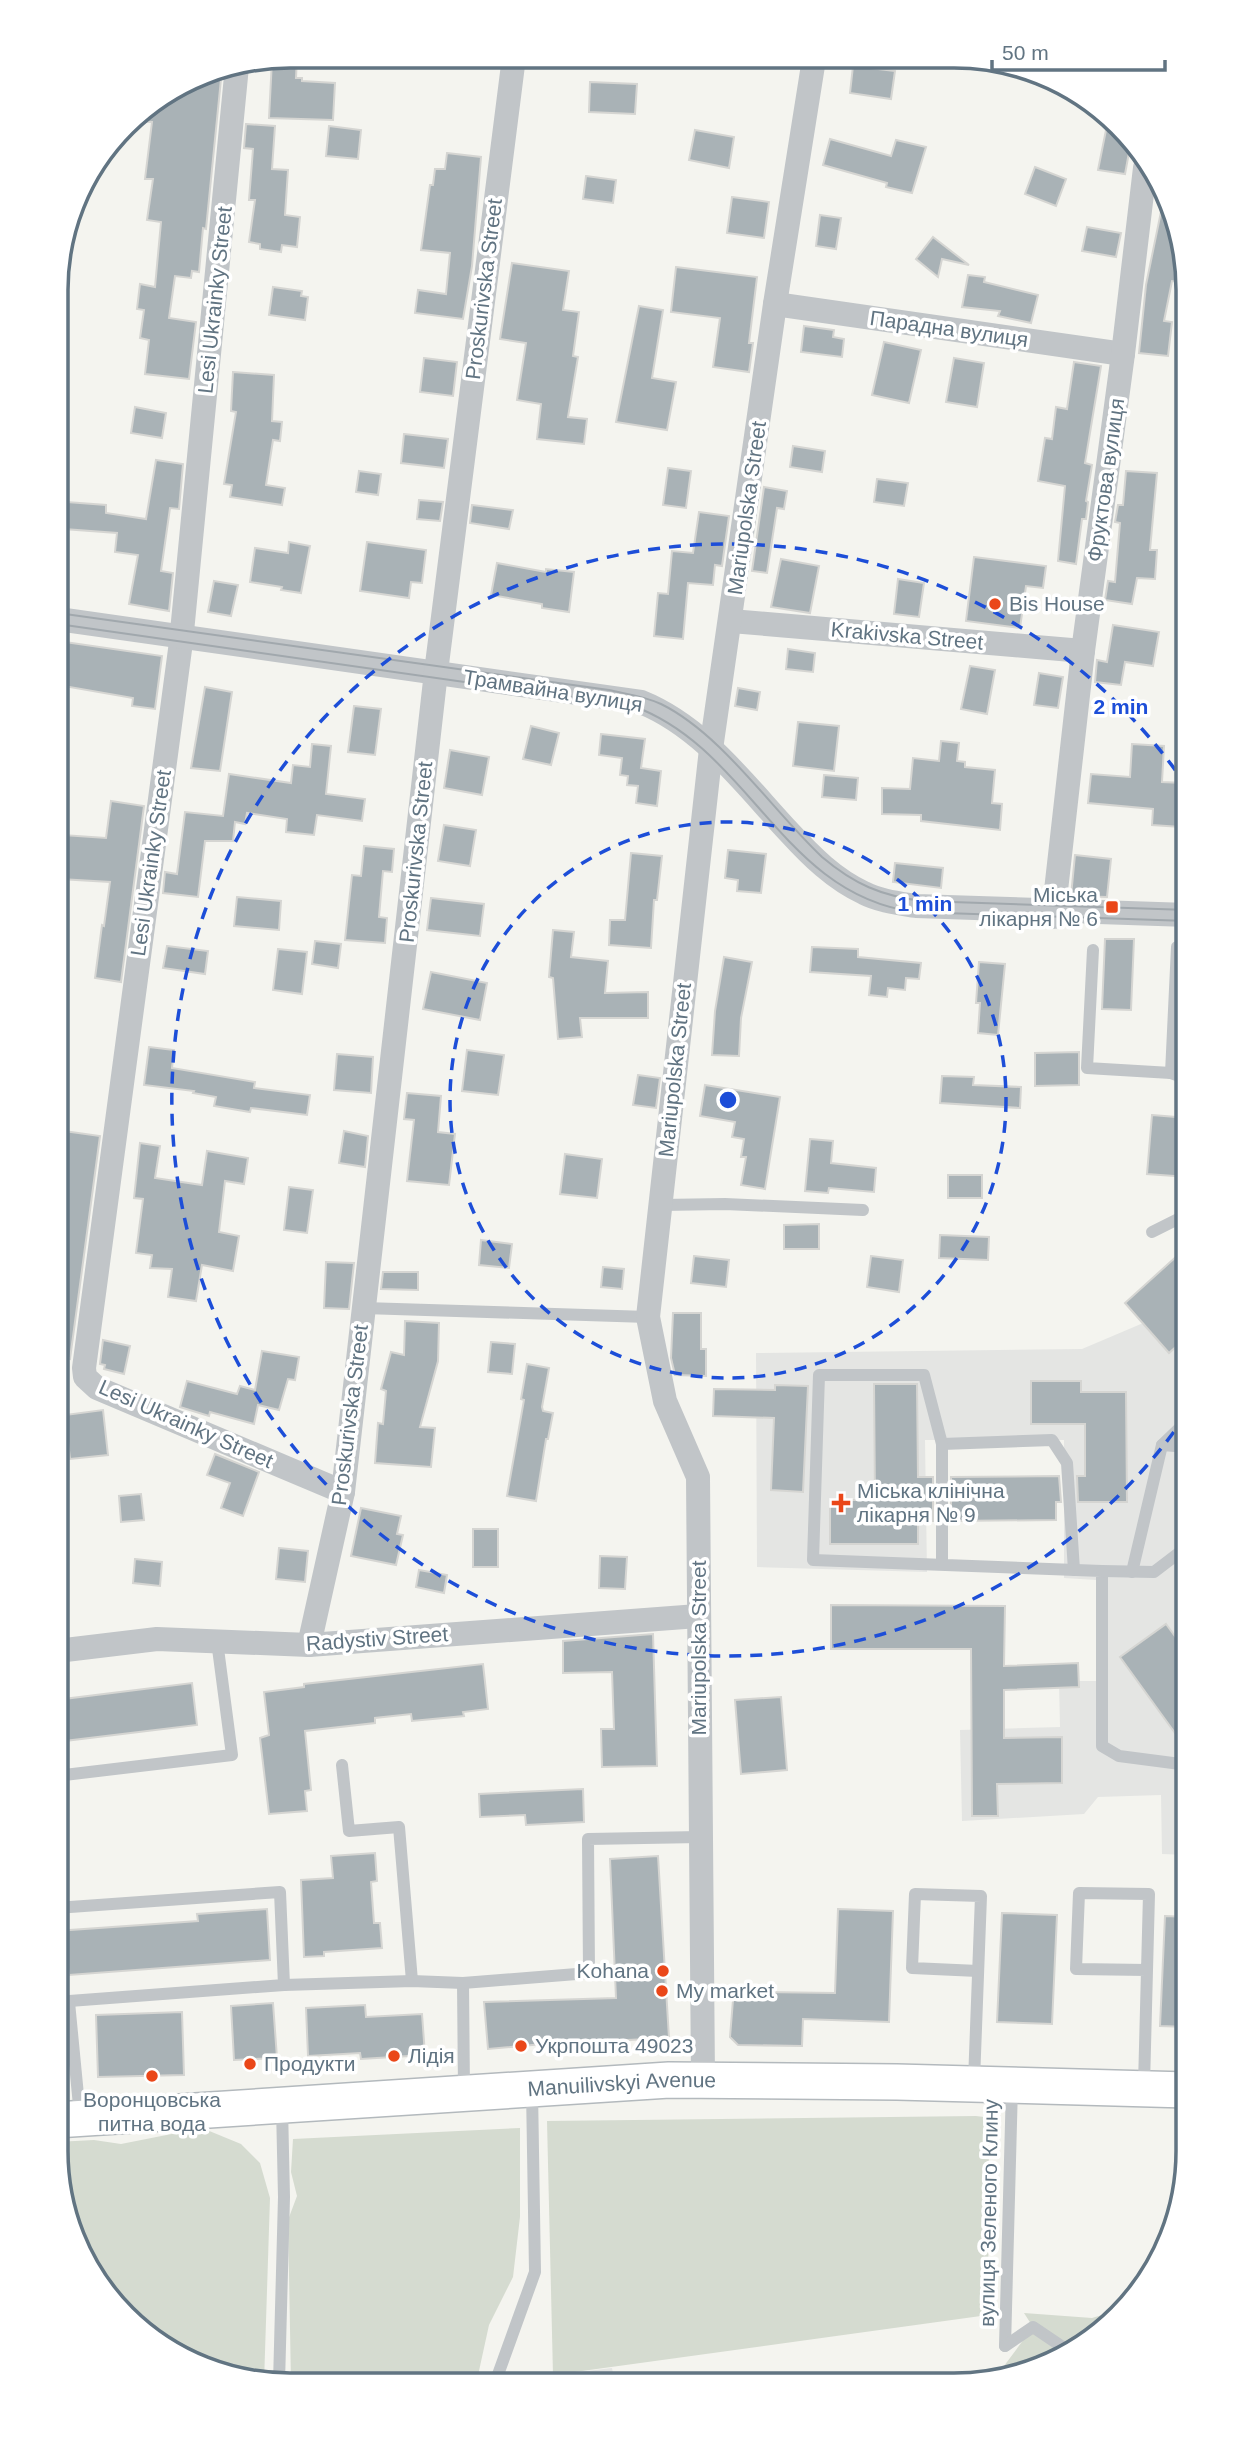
<svg xmlns="http://www.w3.org/2000/svg" width="1244" height="2441" font-family="Arial,sans-serif">
	<style>
		.built { fill: #e4e5e3 }
		.green { fill: #d5dbd0 }
		.building { fill: #a9b2b6; stroke: #d5d5d2; stroke-width: 2 }
		.lines { fill: none; stroke-linecap: round; stroke-linejoin: round }
		.secondary-casing { stroke: #b3b9bd; stroke-width: 38 }
		.lane { stroke: #c1c5c8; stroke-width: 12 }
		.street { stroke: #c1c5c8; stroke-width: 24 }
		.secondary { stroke: #fff; stroke-width: 35 }
		.tram { stroke: #a1a8ad; stroke-width: 2 }
		.ring { fill: none; stroke: #1d4ed8; stroke-width: 3.5; stroke-dasharray: 12 9 }
		.poi-dot { fill: #ea4719; stroke: #fff; stroke-width: 2.5 }
		.labels { text-anchor: middle; stroke-width: 7; stroke-linejoin: round; paint-order: stroke }
		.street-label { font-size: 21px; fill: #617482; stroke: #fff }
		.poi-label { font-size: 21px; fill: #617482; stroke: #fff; text-anchor: start }
		.rim { fill: none; stroke: #617482; stroke-width: 3.5 }
		.centre { fill: #1d4ed8; stroke: #fff; stroke-width: 3.5 }
		.ring-label { font-size: 21px; text-anchor: middle; font-weight: bold; fill: #1d4ed8; stroke: #fff; stroke-width: 7; stroke-linejoin: round; paint-order: stroke }
	</style>
	<rect width="100%" height="100%" fill="#f4f4ef"/>
	<g class="built">
		<polygon points="1182,931 1188,931 1188,1082 1175,1067"/>
		<polygon points="1188,1304 1188,1855 1162,1854 1161,1795 1098,1797 1084,1814 962,1821 960,1730 1060,1727 1059,1681 1097,1681 1096,1580 1064,1578 1064,1440 925,1440 927,1572 757,1567 756,1353 1082,1349"/>
		<polygon points="612,2368 615,2384 454,2384 553,2375"/>
	</g>
	<g class="green">
		<polygon points="976,2116 984,2117 989,2123 988,2315 553,2375 547,2121"/>
		<polygon points="202,2128 241,2144 260,2163 270,2198 264,2383 200,2367 136,2327 68,2226 56,2142 94,2140 121,2144"/>
		<polygon points="520,2128 520,2217 513,2277 489,2325 477,2380 454,2384 291,2383 288,2220 297,2196 291,2172 293,2139"/>
		<polygon points="1125,2308 1084,2345 1029,2373 995,2378 1033,2327 1024,2313 1092,2318"/>
	</g>
	<g class="building">
		<polygon points="290,56 297,56 296,78 302,78 302,81 335,83 333,120 269,118 272,60"/>
		<polygon points="853,66 895,71 891,99 850,93"/>
		<polygon points="222,69 206,229 203,228 199,272 192,271 191,278 175,276 169,318 196,322 189,379 145,374 149,340 140,338 144,310 137,309 140,284 155,287 161,222 147,220 153,179 145,179 152,122 130,121 135,114 201,74"/>
		<polygon points="590,82 637,84 635,114 589,112"/>
		<polygon points="1109,115 1130,147 1125,174 1098,170"/>
		<polygon points="246,124 275,126 272,169 288,170 285,215 300,217 297,247 282,245 281,252 260,249 260,244 249,242 255,200 249,200 253,149 244,148"/>
		<polygon points="329,126 361,130 358,159 326,156"/>
		<polygon points="695,130 734,137 729,168 689,160"/>
		<polygon points="830,139 891,156 896,140 926,147 912,193 886,187 887,183 823,165"/>
		<polygon points="447,153 481,157 472,266 463,319 415,313 418,290 446,294 450,253 421,250 430,185 433,185 435,169 445,169"/>
		<polygon points="1035,167 1066,179 1056,206 1025,194"/>
		<polygon points="586,176 616,180 613,203 583,199"/>
		<polygon points="732,197 769,202 764,238 727,233"/>
		<polygon points="1164,197 1176,215 1183,261 1179,282 1172,281 1164,321 1172,322 1168,356 1139,353 1146,285"/>
		<polygon points="820,215 841,218 836,249 816,246"/>
		<polygon points="1087,227 1121,233 1116,257 1082,251"/>
		<polygon points="933,237 969,265 942,259 938,277 916,259"/>
		<polygon points="512,263 569,271 563,310 579,312 573,356 578,357 568,417 587,419 584,444 537,439 541,404 517,400 526,343 500,339"/>
		<polygon points="676,267 757,277 749,343 753,343 749,372 713,367 720,318 671,312"/>
		<polygon points="968,275 985,277 984,282 1038,295 1031,323 998,316 1000,311 962,307"/>
		<polygon points="273,287 302,291 301,296 308,297 305,320 269,315"/>
		<polygon points="639,306 663,310 652,378 676,382 667,430 616,422"/>
		<polygon points="804,326 834,330 833,337 844,339 842,357 801,352"/>
		<polygon points="884,342 921,350 909,403 872,395"/>
		<polygon points="424,358 457,362 453,396 420,392"/>
		<polygon points="954,358 984,363 977,407 946,402"/>
		<polygon points="1074,362 1101,366 1085,463 1092,465 1086,501 1088,502 1086,519 1082,519 1076,564 1058,561 1065,486 1038,481 1045,438 1052,439 1056,407 1067,409"/>
		<polygon points="233,372 274,375 272,421 282,422 280,441 273,440 266,485 285,488 282,505 230,497 232,485 224,484 236,412 231,411"/>
		<polygon points="135,407 166,413 162,438 131,433"/>
		<polygon points="404,434 448,439 444,468 401,463"/>
		<polygon points="793,446 825,451 822,472 790,467"/>
		<polygon points="156,460 183,464 179,509 170,508 161,571 173,573 169,611 129,604 138,555 115,552 117,533 64,529 67,502 106,505 106,513 146,519"/>
		<polygon points="668,468 691,471 686,508 663,505"/>
		<polygon points="359,471 381,474 378,495 356,492"/>
		<polygon points="1126,471 1157,473 1150,550 1157,550 1155,579 1137,578 1132,604 1105,600 1108,581 1115,582 1120,523 1115,522 1118,505 1123,505"/>
		<polygon points="877,479 908,483 904,506 874,502"/>
		<polygon points="764,487 787,491 784,509 777,508 767,573 752,571"/>
		<polygon points="419,500 443,502 440,521 417,519"/>
		<polygon points="472,505 513,510 509,529 470,523"/>
		<polygon points="699,512 729,516 722,566 715,565 713,585 688,583 683,639 654,636 658,593 668,594 672,551 693,553"/>
		<polygon points="289,542 310,546 301,593 281,590 282,587 250,582 255,548 288,553"/>
		<polygon points="367,542 426,550 422,583 411,582 409,598 360,591"/>
		<polygon points="974,557 1046,566 1043,588 1026,586 1020,628 966,621"/>
		<polygon points="781,559 819,566 810,613 771,607"/>
		<polygon points="497,563 546,572 546,569 574,572 569,612 542,608 542,604 491,595"/>
		<polygon points="898,579 924,583 919,617 894,614"/>
		<polygon points="214,581 238,585 231,616 208,612"/>
		<polygon points="1113,625 1159,632 1153,666 1125,662 1121,685 1095,682 1097,660 1107,662"/>
		<polygon points="58,641 162,656 155,709 132,706 133,698 58,685"/>
		<polygon points="788,649 815,653 813,672 786,669"/>
		<polygon points="970,666 995,670 987,714 961,709"/>
		<polygon points="1039,673 1063,677 1058,708 1034,705"/>
		<polygon points="205,687 232,692 220,771 191,768"/>
		<polygon points="738,688 760,692 757,710 735,706"/>
		<polygon points="354,706 381,709 375,755 348,752"/>
		<polygon points="798,722 839,726 834,771 793,766"/>
		<polygon points="531,726 559,733 551,765 523,759"/>
		<polygon points="601,734 645,739 641,768 661,771 657,806 636,803 638,786 627,785 628,776 620,775 622,758 599,755"/>
		<polygon points="941,741 959,743 957,761 965,762 965,767 995,770 992,803 1002,804 1000,830 921,821 921,815 882,814 882,788 910,789 913,758 939,761"/>
		<polygon points="312,744 331,746 326,794 365,799 362,821 317,815 314,835 286,832 287,819 247,813 245,824 235,822 233,841 205,841 198,897 163,893 165,872 177,874 185,812 223,816 229,774 291,783 293,765 310,767"/>
		<polygon points="1132,744 1164,746 1162,782 1184,783 1181,827 1152,825 1153,809 1088,803 1091,774 1130,777"/>
		<polygon points="450,750 489,757 482,795 444,788"/>
		<polygon points="824,775 858,778 856,800 822,797"/>
		<polygon points="111,801 144,806 121,982 95,978 102,925 104,926 110,882 60,879 63,835 106,838"/>
		<polygon points="444,825 476,830 470,866 438,861"/>
		<polygon points="364,846 394,849 392,872 383,871 379,917 387,918 385,943 345,940 352,875 361,876"/>
		<polygon points="728,850 766,854 761,893 737,891 738,880 725,878"/>
		<polygon points="631,853 662,856 657,900 654,900 651,948 609,945 610,920 625,920"/>
		<polygon points="1075,855 1111,859 1107,897 1071,896"/>
		<polygon points="895,863 943,868 941,888 893,882"/>
		<polygon points="237,897 281,901 279,930 234,926"/>
		<polygon points="431,898 484,904 480,936 427,930"/>
		<polygon points="553,930 574,932 571,957 608,961 605,993 648,992 648,1018 580,1018 582,1037 558,1039 553,978 549,977"/>
		<polygon points="1105,939 1134,939 1131,1010 1102,1009"/>
		<polygon points="315,941 341,944 338,968 312,964"/>
		<polygon points="167,946 208,951 205,974 163,968"/>
		<polygon points="812,947 858,949 858,957 921,963 919,979 906,978 905,990 888,988 887,997 869,995 871,976 810,972"/>
		<polygon points="278,949 307,952 302,994 273,990"/>
		<polygon points="724,957 752,962 741,1018 739,1056 712,1055 715,1011"/>
		<polygon points="979,962 1005,964 998,1035 978,1033 980,1003 976,1003"/>
		<polygon points="431,972 487,983 480,1020 423,1009"/>
		<polygon points="149,1047 174,1050 172,1068 255,1082 254,1088 310,1095 307,1115 251,1108 250,1112 214,1106 216,1097 193,1093 194,1091 144,1085"/>
		<polygon points="467,1050 504,1055 498,1095 462,1091"/>
		<polygon points="1079,1052 1079,1085 1035,1086 1035,1053"/>
		<polygon points="337,1054 373,1057 371,1093 334,1090"/>
		<polygon points="638,1075 660,1078 656,1108 633,1105"/>
		<polygon points="942,1076 974,1077 973,1085 1021,1087 1020,1108 940,1103"/>
		<polygon points="705,1085 780,1097 765,1189 741,1185 746,1157 741,1157 744,1139 732,1137 735,1122 700,1116"/>
		<polygon points="407,1093 441,1096 438,1132 455,1134 449,1185 407,1181 414,1120 404,1119"/>
		<polygon points="1152,1115 1188,1118 1188,1177 1147,1174"/>
		<polygon points="64,1131 100,1136 70,1359 57,1356 57,1243 63,1200 59,1200 66,1163 59,1162"/>
		<polygon points="344,1131 368,1136 365,1167 339,1163"/>
		<polygon points="810,1139 833,1141 831,1163 876,1168 874,1192 829,1188 828,1193 805,1191"/>
		<polygon points="140,1143 160,1146 155,1178 202,1185 207,1151 248,1158 244,1184 225,1181 219,1232 239,1236 233,1271 202,1265 196,1301 168,1297 172,1269 150,1268 152,1255 136,1253 143,1199 134,1198"/>
		<polygon points="565,1154 602,1159 597,1198 560,1194"/>
		<rect x="948" y="1175" width="34" height="23"/>
		<polygon points="289,1187 313,1190 307,1233 284,1230"/>
		<polygon points="819,1224 819,1249 784,1249 784,1225"/>
		<polygon points="940,1235 989,1237 988,1260 939,1258"/>
		<polygon points="481,1240 512,1244 509,1268 479,1265"/>
		<polygon points="1188,1246 1188,1336 1169,1353 1125,1303"/>
		<polygon points="694,1256 729,1260 726,1287 691,1283"/>
		<polygon points="871,1256 903,1260 899,1292 867,1287"/>
		<polygon points="326,1262 354,1263 349,1309 324,1308"/>
		<polygon points="603,1267 624,1269 622,1289 601,1287"/>
		<polygon points="383,1272 418,1272 418,1290 381,1289"/>
		<polygon points="673,1313 701,1313 701,1349 706,1349 706,1376 675,1375 671,1358"/>
		<polygon points="405,1321 439,1323 438,1361 420,1427 435,1428 431,1467 375,1463 378,1423 383,1424 386,1391 381,1389 391,1352 404,1355"/>
		<polygon points="103,1340 130,1346 124,1374 104,1369 105,1365 100,1364"/>
		<polygon points="491,1342 515,1344 512,1374 488,1372"/>
		<polygon points="262,1351 299,1357 295,1380 288,1379 279,1410 258,1405 254,1424 210,1412 209,1416 180,1407 187,1381 237,1394 240,1386 255,1390"/>
		<polygon points="527,1364 549,1368 542,1407 543,1411 553,1413 548,1439 546,1439 536,1501 507,1496 524,1400 521,1399"/>
		<polygon points="1031,1381 1081,1381 1081,1392 1126,1392 1127,1502 1078,1502 1077,1476 1085,1476 1085,1424 1031,1424"/>
		<polygon points="874,1384 917,1384 918,1477 933,1477 933,1521 918,1521 918,1544 830,1544 830,1500 875,1500"/>
		<polygon points="775,1385 808,1386 803,1492 771,1490 774,1418 713,1416 714,1389 775,1390"/>
		<polygon points="103,1410 108,1455 70,1459 65,1415"/>
		<polygon points="215,1454 259,1472 243,1516 221,1508 230,1483 207,1475"/>
		<polygon points="1059,1476 1061,1502 1056,1502 1056,1520 951,1521 951,1477"/>
		<polygon points="141,1494 144,1520 121,1522 119,1496"/>
		<polygon points="361,1508 401,1516 397,1534 403,1535 396,1565 351,1556"/>
		<rect x="473" y="1529" width="25" height="38"/>
		<polygon points="279,1548 308,1551 305,1582 276,1579"/>
		<polygon points="600,1556 627,1557 625,1589 599,1588"/>
		<polygon points="135,1559 162,1562 160,1586 133,1583"/>
		<polygon points="419,1570 447,1575 444,1593 416,1587"/>
		<polygon points="831,1605 1005,1606 1004,1666 1078,1663 1079,1687 1004,1690 1004,1738 1062,1737 1062,1783 997,1784 998,1816 972,1816 971,1649 831,1649"/>
		<polygon points="1166,1624 1188,1654 1188,1751 1120,1657"/>
		<polygon points="653,1634 657,1766 602,1767 601,1729 614,1729 612,1672 563,1673 563,1641"/>
		<polygon points="483,1664 488,1709 463,1712 464,1716 412,1721 411,1714 375,1718 375,1723 305,1731 311,1790 305,1791 307,1811 269,1814 260,1738 269,1735 264,1692 304,1687 304,1684"/>
		<polygon points="192,1683 197,1725 56,1742 56,1700"/>
		<polygon points="781,1697 787,1770 741,1774 735,1700"/>
		<polygon points="583,1789 584,1822 526,1825 525,1815 480,1817 479,1794"/>
		<polygon points="375,1853 377,1881 371,1882 374,1923 380,1923 382,1948 324,1952 324,1956 304,1957 301,1880 333,1878 331,1856"/>
		<polygon points="658,1856 669,2038 543,2044 488,2049 484,2002 616,1998 610,1859"/>
		<polygon points="267,1909 270,1960 69,1975 68,1968 56,1968 56,1931 198,1921 197,1914"/>
		<polygon points="838,1909 893,1911 889,2022 803,2019 802,2046 738,2045 730,2037 733,2000 760,2000 760,1992 835,1993"/>
		<polygon points="1002,1913 1057,1915 1052,2024 997,2022"/>
		<polygon points="1165,1916 1188,1917 1188,2027 1160,2026"/>
		<polygon points="273,2003 277,2058 234,2060 231,2006"/>
		<polygon points="365,2005 366,2017 422,2014 425,2055 361,2059 360,2053 308,2056 306,2008"/>
		<polygon points="182,2012 184,2075 98,2077 96,2015"/>
	</g>
	<g class="lines">
		<g class="secondary-casing">
			<g id="secondary">
				<path id="s1" d="M56,2120L669,2080L897,2082L1187,2090"/>
			</g>
		</g>
		<g class="lane">
			<polyline points="1177,947 1171,1073 1188,1079"/>
			<polyline points="1093,950 1087,1068 1171,1073"/>
			<polyline points="661,1205 725,1204 863,1210"/>
			<polyline points="1152,1232 1188,1214"/>
			<polyline points="364,1308 648,1317"/>
			<polyline points="942,1444 1052,1440 1067,1463 1074,1570"/>
			<polyline points="1162,1445 1188,1447"/>
			<polyline points="942,1565 942,1444 924,1375 819,1375 813,1560 1102,1571 1102,1746 1119,1756 1188,1765"/>
			<polyline points="1102,1571 1154,1572 1188,1546"/>
			<polyline points="1132,1572 1162,1445 1188,1420"/>
			<polyline points="342,1765 349,1831 399,1827 412,1981"/>
			<polyline points="56,1776 232,1755 217,1641"/>
			<polyline points="463,1983 464,2091"/>
			<polyline points="284,1985 412,1981 463,1983 589,1973 588,1839 700,1837"/>
			<polyline points="56,2002 284,1985 280,1892 56,1908"/>
			<polyline points="69,2002 80,2116"/>
			<polyline points="974,2081 981,1896 915,1894 912,1968 978,1971"/>
			<polyline points="1144,2085 1149,1894 1079,1893 1076,1969 1147,1970"/>
			<polyline points="1005,2346 1012,2086"/>
			<polyline points="1005,2346 1033,2327 1070,2352"/>
			<polyline points="496,2380 535,2272 532,2090"/>
			<polyline points="279,2383 284,2197 282,2107"/>
		</g>
		<g class="street">
			<polyline points="237,66 181,642 84,1368 85,1377 97,1388 343,1492"/>
			<polyline points="775,304 1123,354"/>
			<path d="M58,619L641,702C703,727 745,785 789,832C811,856 834,879 864,893C880,901 898,903 916,906L1188,915"/>
			<polyline points="731,621 1083,651"/>
			<polyline points="1053,917 1083,651 1123,354 1145,168"/>
			<polyline points="309,1645 343,1492 436,672 514,57"/>
			<polyline points="57,1651 157,1639 309,1645 698,1616"/>
			<polyline points="703,2080 698,1477 665,1401 648,1317 711,749 775,304 814,59"/>
		</g>
		<use href="#secondary" class="secondary"/>
		<g class="tram">
			<path d="M58,613L609,690C626,694 644,696 661,704C722,734 772,810 822,857C854,884 881,896 923,901L1188,910"/>
			<path d="M58,624L633,706C751,749 782,895 915,912L1188,921"/>
		</g>
	</g>
	<g class="ring">
		<circle cx="728" cy="1100" r="278"/>
		<path d="M1186 1415A556 556 0 1 1 1186 785"/>
	</g>
	<g class="poi-dot">
		<circle cx="995" cy="604" r="7"/>
		<rect x="1105" y="900" width="14" height="14" rx="3.5"/>
		<path d="M837.5 1492.5h7v7h7v7h-7v7h-7v-7h-7v-7h7z"/>
		<circle cx="663" cy="1971" r="7"/>
		<circle cx="662" cy="1991" r="7"/>
		<circle cx="521" cy="2046" r="7"/>
		<circle cx="394" cy="2056" r="7"/>
		<circle cx="250" cy="2064" r="7"/>
		<circle cx="152" cy="2076" r="7"/>
	</g>
	<g class="labels">
		<g class="street-label">
			<text transform="translate(484 289) rotate(-83)" y="7">Proskurivska Street</text>
			<text transform="translate(215 300) rotate(-84)" y="7">Lesi Ukrainky Street</text>
			<text transform="translate(949 329) rotate(8)" y="7">Парадна вулиця</text>
			<text transform="translate(1106 480) rotate(-82)" y="7">Фруктова вулиця</text>
			<text transform="translate(747 508) rotate(-82)" y="7">Mariupolska Street</text>
			<text transform="translate(907 636) rotate(5)" y="7">Krakivska Street</text>
			<text transform="translate(553 691) rotate(9)" y="7">Трамвайна вулиця</text>
			<text transform="translate(416 852) rotate(-84)" y="7">Proskurivska Street</text>
			<text transform="translate(151 863) rotate(-82)" y="7">Lesi Ukrainky Street</text>
			<text transform="translate(675 1070) rotate(-84)" y="7">Mariupolska Street</text>
			<text transform="translate(350 1415) rotate(-83)" y="7">Proskurivska Street</text>
			<text transform="translate(186 1424) rotate(24)" y="7">Lesi Ukrainky Street</text>
			<text transform="translate(377 1639) rotate(-4)" y="7">Radystiv Street</text>
			<text transform="translate(699 1648) rotate(-90)" y="7">Mariupolska Street</text>
			<text dy="7" stroke="none"><textPath href="#s1" startOffset="567">Manuilivskyi Avenue</textPath></text>
			<text transform="translate(989 2213) rotate(-89)" y="7">вулиця Зеленого Клину</text>
		</g>
		<g class="poi-label">
			<text x="1009" y="611">Bis House</text>
			<text x="1098" y="902" text-anchor="end">Міська<tspan x="1098" dy="24">лікарня № 6</tspan></text>
			<text x="857" y="1498">Міська клінічна<tspan x="857" dy="24">лікарня № 9</tspan></text>
			<text x="649" y="1978" text-anchor="end">Kohana</text>
			<text x="676" y="1998">My market</text>
			<text x="535" y="2053">Укрпошта 49023</text>
			<text x="408" y="2063">Лідія</text>
			<text x="264" y="2071">Продукти</text>
			<text x="152" y="2107" text-anchor="middle">Воронцовська<tspan x="152" dy="24">питна вода</tspan></text>
		</g>
	</g>
	<path d="M0 0H1244V2441H0ZM290 68H954A222 222 0 0 1 1176 290V2151A222 222 0 0 1 954 2373H290A222 222 0 0 1 68 2151V290A222 222 0 0 1 290 68Z" fill="#fff" fill-rule="evenodd"/>
	<path class="rim" d="M290 68H954A222 222 0 0 1 1176 290V2151A222 222 0 0 1 954 2373H290A222 222 0 0 1 68 2151V290A222 222 0 0 1 290 68Z"/>
	<circle cx="728" cy="1100" r="10" class="centre"/>
	<g class="ring-label">
		<text x="1121" y="714">2 min</text>
		<text x="925" y="911">1 min</text>
	</g>
	<path d="M992 60v10h173v-10" fill="none" stroke="#617482" stroke-width="3.5"/>
	<text x="1002" y="60" font-size="21" fill="#617482" stroke="#ffffff" stroke-width="5" paint-order="stroke">50 m</text>
</svg>
